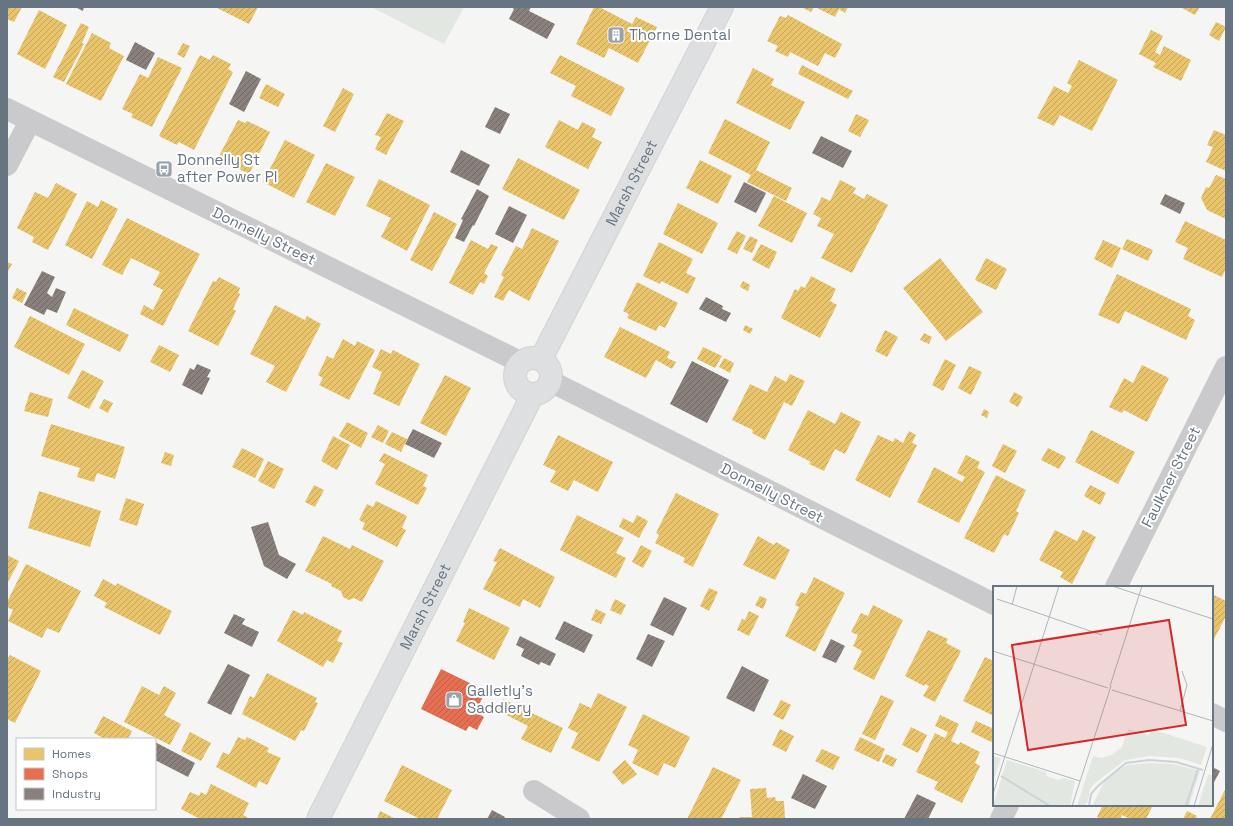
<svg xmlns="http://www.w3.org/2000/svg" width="1233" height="826" font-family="'Space Grotesk',sans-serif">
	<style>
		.park { fill: #e3e7e2 }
		.homes { fill: url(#homes-hatch) }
		.shops { fill: url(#shops-hatch) }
		.industry { fill: url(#industry-hatch) }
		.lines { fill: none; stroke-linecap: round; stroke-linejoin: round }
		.major-casing { stroke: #d2d3d3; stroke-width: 24 }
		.minor { stroke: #cacacc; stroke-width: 22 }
		.major { stroke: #dedfe0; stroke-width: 22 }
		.labels { text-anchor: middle; stroke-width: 4; stroke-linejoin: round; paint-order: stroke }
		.poi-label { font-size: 15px; fill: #677582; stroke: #fff; text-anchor: start }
		.street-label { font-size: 15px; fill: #677582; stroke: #fff }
		.inset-river { fill: none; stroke: #ccd2d6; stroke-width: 2 }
		.inset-road { fill: none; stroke: #afb6bc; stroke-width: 1 }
		.view { fill: #d62828; fill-opacity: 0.15; stroke: #d62828; stroke-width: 2 }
		.inset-edge { fill: none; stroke: #677582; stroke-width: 2 }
	</style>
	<defs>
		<pattern id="homes-hatch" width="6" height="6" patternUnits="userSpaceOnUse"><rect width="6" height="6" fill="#e9c46a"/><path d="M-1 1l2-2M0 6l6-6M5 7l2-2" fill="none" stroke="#c1a45d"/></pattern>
		<pattern id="shops-hatch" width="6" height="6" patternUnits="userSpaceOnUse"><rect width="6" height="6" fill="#e76f51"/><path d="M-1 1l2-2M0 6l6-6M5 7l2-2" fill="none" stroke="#bf6049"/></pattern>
		<pattern id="industry-hatch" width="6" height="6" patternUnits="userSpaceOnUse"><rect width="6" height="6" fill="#8a817c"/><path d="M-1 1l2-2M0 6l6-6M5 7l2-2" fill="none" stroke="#6f6a67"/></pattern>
	</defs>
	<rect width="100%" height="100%" fill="#f5f5f4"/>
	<polygon class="park" points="371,7 464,7 444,44"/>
	<g class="homes">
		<polygon points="7,7 22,7 14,22 7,19"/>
		<polygon points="215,7 258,7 249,24"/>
		<polygon points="594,7 599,7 632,24 636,17 657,27 638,63 609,48 604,58 576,44"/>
		<polygon points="801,7 814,7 811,12"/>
		<polygon points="815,7 848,7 845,13 839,9 835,17"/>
		<polygon points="1180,7 1200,7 1195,15"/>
		<polygon points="39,10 67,25 45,69 17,54"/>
		<polygon points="788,15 842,44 835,58 825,53 818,66 790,52 788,57 775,51 778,46 767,41 780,16 786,18"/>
		<polygon points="1216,22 1226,27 1219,41 1209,35"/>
		<polygon points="81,23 89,27 82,43 84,44 64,82 53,77"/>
		<polygon points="1151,30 1163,36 1155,52 1160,55 1164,46 1191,60 1181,81 1153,67 1156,63 1139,54"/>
		<polygon points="92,33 111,43 109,48 124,56 101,101 66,84"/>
		<polygon points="183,43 190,46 184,58 177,54"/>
		<polygon points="200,55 210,60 213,55 231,64 228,69 233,72 194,150 179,142 177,145 159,136"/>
		<polygon points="560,55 625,88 611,116 571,96 576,86 550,73"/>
		<polygon points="158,57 182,68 152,127 131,117 133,114 122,109 140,74 148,78"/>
		<polygon points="1079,60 1118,80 1092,131 1060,115 1054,126 1037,118 1054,86 1068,93 1072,86 1067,83"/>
		<polygon points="802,65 853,91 848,99 798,74"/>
		<polygon points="753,68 774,79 771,85 805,102 790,130 736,103"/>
		<polygon points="266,84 285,94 278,107 259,98"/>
		<polygon points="343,88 354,94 335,132 323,126"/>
		<polygon points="387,113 404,121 386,155 375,149 381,137 375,135"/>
		<polygon points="856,114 869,120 860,137 848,131"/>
		<polygon points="725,119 770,142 756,170 792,188 786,201 747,182 751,175 708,153"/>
		<polygon points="238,120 245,123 247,121 270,132 249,174 218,158"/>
		<polygon points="559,120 578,130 582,122 596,129 592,137 602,142 588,169 545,147"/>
		<polygon points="1214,130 1226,135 1226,171 1206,162 1213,147 1207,145"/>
		<polygon points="285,140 315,155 294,198 263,182"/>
		<polygon points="518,158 580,190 564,220 502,189"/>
		<polygon points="700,160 732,176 718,204 686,188"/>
		<polygon points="326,163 355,177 335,216 306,202"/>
		<polygon points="1216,175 1226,179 1226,219 1207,210 1201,198 1206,187 1209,188"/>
		<polygon points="379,179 430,205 407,251 381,237 391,218 366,206"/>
		<polygon points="840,180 856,188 853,193 864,199 867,194 888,205 852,273 821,258 834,234 817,226 821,218 813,214 822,197 830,201"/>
		<polygon points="56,183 77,194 48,250 32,242 34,237 17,228 35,192 48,198"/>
		<polygon points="774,196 807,213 792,243 758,226"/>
		<polygon points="101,200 118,209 92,259 65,245 87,201 98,207"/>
		<polygon points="678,203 718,223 702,254 663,234"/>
		<polygon points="434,212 457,224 432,271 410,260"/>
		<polygon points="127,218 200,254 163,326 140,314 144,305 153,310 163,290 153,285 160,272 131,258 122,275 102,265"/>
		<polygon points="1185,221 1226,240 1226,268 1222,277 1183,259 1188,248 1175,242"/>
		<polygon points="532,228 559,241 529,301 509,290 503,301 494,297 504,277 501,275 516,246 522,249"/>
		<polygon points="737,231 746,236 737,254 727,249"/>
		<polygon points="750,236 758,240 752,253 743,249"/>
		<polygon points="1127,239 1153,250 1148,261 1122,249"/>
		<polygon points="471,240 488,249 491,244 498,247 484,273 488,276 484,284 480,282 473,295 449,283"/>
		<polygon points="1103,240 1121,248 1112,268 1094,259"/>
		<polygon points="659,242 693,259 686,273 696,278 688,294 661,281 660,284 643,276"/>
		<polygon points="761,244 777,252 769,269 752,260"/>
		<polygon points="940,258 983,312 946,341 903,288"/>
		<polygon points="986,258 1007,269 996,290 975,280"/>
		<polygon points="7,262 12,264 7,273"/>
		<polygon points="1117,274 1191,309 1188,316 1195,320 1186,340 1125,311 1119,324 1098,315"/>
		<polygon points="811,276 836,289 830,301 837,305 820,338 781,318 795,289 798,291 801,286 805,288"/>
		<polygon points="219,277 240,288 238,293 240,294 233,309 236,311 218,346 188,331 213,281 216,282"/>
		<polygon points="743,281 750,285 748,291 740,287"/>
		<polygon points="637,282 678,303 665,328 659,325 656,331 627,318 629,314 623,311"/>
		<polygon points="17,288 27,293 22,303 12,298"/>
		<polygon points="275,305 305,320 307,316 321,324 286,392 266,382 275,366 250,354"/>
		<polygon points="74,308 129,335 120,352 66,325"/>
		<polygon points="30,316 85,344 69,375 14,347"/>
		<polygon points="745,325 753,329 750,334 743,330"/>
		<polygon points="620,327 670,352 667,358 676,362 672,369 656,360 646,378 604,357"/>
		<polygon points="885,330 898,337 887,357 875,351"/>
		<polygon points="924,333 932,337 929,344 920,340"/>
		<polygon points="343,339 355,346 357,341 375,350 349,400 319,385 323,378 318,375 327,356 333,359"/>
		<polygon points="159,345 179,355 170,372 150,362"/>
		<polygon points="703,347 722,356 715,368 697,359"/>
		<polygon points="381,349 391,354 393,350 420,364 399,406 373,394 382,372 372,367"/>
		<polygon points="724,358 734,363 730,373 719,367"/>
		<polygon points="945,359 956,365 943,391 932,385"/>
		<polygon points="1142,365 1169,378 1147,422 1124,410 1122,413 1109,407 1124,378 1133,383"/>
		<polygon points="969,366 982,372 971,395 958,388"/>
		<polygon points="82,370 104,381 89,409 67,398"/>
		<polygon points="790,374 805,381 792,406 784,402 765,440 752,433 753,430 732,420 750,384 767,392 775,376 786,382"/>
		<polygon points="445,375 471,388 446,436 420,423"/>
		<polygon points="30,392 53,399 48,417 24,411"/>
		<polygon points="1014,392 1023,397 1018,407 1009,402"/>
		<polygon points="104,399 113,403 108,413 99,408"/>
		<polygon points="984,409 989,412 987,418 981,415"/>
		<polygon points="808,410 835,424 841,412 861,422 845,454 835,449 824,471 809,464 811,462 788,450"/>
		<polygon points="347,422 368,433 361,448 339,436"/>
		<polygon points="51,424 125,447 115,479 97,473 94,482 77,477 80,468 41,456"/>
		<polygon points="378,425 389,431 383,443 371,437"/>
		<polygon points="1091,430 1135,452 1118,484 1075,462"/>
		<polygon points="909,431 916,435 912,443 917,445 890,498 855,480 878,435 893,442 895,438 903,443"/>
		<polygon points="392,432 407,439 401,452 385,444"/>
		<polygon points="558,435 613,462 598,492 574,480 568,491 550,482 556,471 543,465"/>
		<polygon points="333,436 350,445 337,470 321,461"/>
		<polygon points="1003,444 1017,451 1005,473 992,466"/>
		<polygon points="242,448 264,459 255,478 232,467"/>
		<polygon points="1048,448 1066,457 1059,469 1041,460"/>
		<polygon points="165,452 174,455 171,466 161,463"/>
		<polygon points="384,453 428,475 423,486 427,488 418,505 375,484 385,464 379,461"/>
		<polygon points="966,455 980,462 977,468 985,472 959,523 917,502 934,467 962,482 965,477 957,473"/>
		<polygon points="268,461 284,469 274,489 258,481"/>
		<polygon points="996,475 1026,490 1016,511 1019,513 1008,536 1004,534 994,553 964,538"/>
		<polygon points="314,485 324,490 315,507 305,502"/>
		<polygon points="1090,485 1106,493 1100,505 1084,496"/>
		<polygon points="39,491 101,511 90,547 28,528"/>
		<polygon points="676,493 719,514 693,567 683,562 685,558 655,543 659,535 656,533"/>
		<polygon points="126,498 144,504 137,526 119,520"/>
		<polygon points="376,501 407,516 402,528 406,530 397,547 362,529 365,523 359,520 367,504 373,507"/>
		<polygon points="577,515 624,538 616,553 626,558 616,578 560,550"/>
		<polygon points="637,515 648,521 639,538 619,527 623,518 633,523"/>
		<polygon points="1055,530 1077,541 1083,530 1096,537 1072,584 1060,577 1063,572 1039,560"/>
		<polygon points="323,536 350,549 352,545 384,561 362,602 354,598 349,600 343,597 341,591 331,586 332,584 305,571"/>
		<polygon points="758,536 774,545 776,542 790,550 775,580 743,565"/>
		<polygon points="641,545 652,551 643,568 632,562"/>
		<polygon points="500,548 555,577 540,608 523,599 520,607 483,589 497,562 493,561"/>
		<polygon points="7,555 19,561 7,584"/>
		<polygon points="26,564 81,591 59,633 47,628 42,638 8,621 13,610 7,607 7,602"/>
		<polygon points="814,577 845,593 815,652 785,636 799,607 795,605 801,592 806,594"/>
		<polygon points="103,579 116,586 117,583 172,611 160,635 104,607 107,603 94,596"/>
		<polygon points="709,588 718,592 709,611 700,606"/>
		<polygon points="1212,594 1226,601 1226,616 1212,643"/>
		<polygon points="760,596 767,599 763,609 755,605"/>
		<polygon points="615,599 626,605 621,615 610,610"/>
		<polygon points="873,605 903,620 874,680 853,669 862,651 853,646 858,635 851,632 861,613 868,616"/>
		<polygon points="469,608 510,628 494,660 456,641 465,623 463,622"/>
		<polygon points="596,609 606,614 601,624 591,620"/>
		<polygon points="293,610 303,615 304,612 342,631 337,641 343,643 333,663 327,660 323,667 277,641"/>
		<polygon points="749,611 759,616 749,636 737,630 742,619 745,620"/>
		<polygon points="928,630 948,639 946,643 961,651 935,702 923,696 929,686 925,684 924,686 905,676"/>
		<polygon points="10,655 41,671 15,723 7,719 7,660"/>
		<polygon points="985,657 994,661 994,716 963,701"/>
		<polygon points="267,673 317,698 315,702 318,703 304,731 301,730 295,741 242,714 250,696 254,698"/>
		<polygon points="142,686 159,695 164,686 176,693 164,715 181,724 170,745 124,722"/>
		<polygon points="598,693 627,707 599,762 571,748 578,733 568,728 580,703 591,708"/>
		<polygon points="881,695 894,701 875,740 862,734"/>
		<polygon points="503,699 563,728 551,753 521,739 528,726 497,710"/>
		<polygon points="781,700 791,705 783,720 773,715"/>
		<polygon points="643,714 690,737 675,768 664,763 658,776 632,763 638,750 628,745"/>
		<polygon points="940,715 959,724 951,741 959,745 960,742 980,752 975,763 980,766 962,803 934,789 938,782 916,772 935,733 945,738 948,732 935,726"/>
		<polygon points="103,716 132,731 128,739 105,739 94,733"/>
		<polygon points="976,721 994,729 994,737 991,742 971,732"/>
		<polygon points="911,727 927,735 918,753 902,745"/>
		<polygon points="780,729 794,736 786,752 772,745"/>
		<polygon points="190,732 211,743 201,761 181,751"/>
		<polygon points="238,737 245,740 247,737 269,748 267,752 281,758 267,785 259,781 256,788 216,767 223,752 229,755"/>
		<polygon points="860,737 885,749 879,762 854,750"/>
		<polygon points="822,749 840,757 833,770 815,761"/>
		<polygon points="886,754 897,759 893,767 882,762"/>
		<polygon points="625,760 637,774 623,785 612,772"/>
		<polygon points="402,765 452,790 437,819 420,819 384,801"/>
		<polygon points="713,767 741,780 721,819 687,819"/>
		<polygon points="211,784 249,803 243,815 250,819 200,819 181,809 190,792 199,796 201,792 206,795"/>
		<polygon points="766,788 767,798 775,797 776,801 784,801 785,819 740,819 739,817 752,817 750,789"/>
		<polygon points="1226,788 1226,819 1210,819"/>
		<polygon points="1103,805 1153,805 1146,819 1130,819 1122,815 1120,819 1101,819 1097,817"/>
		<polygon points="380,811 396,819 377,819"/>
		<polygon points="1187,811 1197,816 1195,819 1183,819"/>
	</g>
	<polygon class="shops" points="441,669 486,691 475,712 484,717 477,730 469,726 466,731 421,709"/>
	<g class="industry">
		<polygon points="75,7 84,7 83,11"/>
		<polygon points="511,7 531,7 529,11 555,24 547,39 509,19 514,9"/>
		<polygon points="135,42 155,53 146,70 126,60"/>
		<polygon points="246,71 261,79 244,112 229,104"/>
		<polygon points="495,107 510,114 500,134 485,127"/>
		<polygon points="821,136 852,151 843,168 812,153"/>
		<polygon points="461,150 490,165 479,186 450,172"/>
		<polygon points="744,182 766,193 756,213 734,202"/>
		<polygon points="477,189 489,196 474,226 473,225 464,242 455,238 463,220 461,219"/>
		<polygon points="1165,194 1185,203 1180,214 1160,204"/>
		<polygon points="509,206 527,215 513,243 495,234"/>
		<polygon points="42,271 55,277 47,293 52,297 56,288 66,292 57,313 47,309 44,315 24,305"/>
		<polygon points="706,297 723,306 722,309 731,313 726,322 699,309"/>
		<polygon points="692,361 729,380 707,423 670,404"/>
		<polygon points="197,364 211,370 207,377 210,378 202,395 182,385 190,368 194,370"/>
		<polygon points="413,429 442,443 434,458 405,444"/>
		<polygon points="268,522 279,555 296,564 287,579 264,566 251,527"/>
		<polygon points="664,597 687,608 673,636 650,625"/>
		<polygon points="234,614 245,619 242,624 259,632 252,647 224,633"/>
		<polygon points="564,621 593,635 584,653 555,639"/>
		<polygon points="648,634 665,641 652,667 636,659"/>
		<polygon points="520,636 556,654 550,666 541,662 539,665 521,656 524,649 516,645"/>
		<polygon points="831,639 845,646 836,663 822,657"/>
		<polygon points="228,664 250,675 231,715 207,703"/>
		<polygon points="742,666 769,680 754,712 726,698"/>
		<polygon points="155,742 195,763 188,777 155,760"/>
		<polygon points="1212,767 1220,771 1212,786"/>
		<polygon points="803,774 827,786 815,809 791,798"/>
		<polygon points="917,794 936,803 928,819 904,819"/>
		<polygon points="492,810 505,817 504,819 487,819"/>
	</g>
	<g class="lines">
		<g class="major-casing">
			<g id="major">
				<circle cx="533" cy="376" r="18"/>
				<path id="s1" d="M541,359L722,7"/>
				<path id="s2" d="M318,819L533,394"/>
			</g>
		</g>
		<g class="minor">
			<polyline points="7,109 520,362"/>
			<polyline points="7,165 30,121"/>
			<polyline points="550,381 994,604"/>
			<polyline points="1116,587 1226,367"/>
			<polyline points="1212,714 1226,721"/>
			<polyline points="534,791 579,819"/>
			<polyline points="1001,819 1008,805"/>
		</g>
		<use href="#major" class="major"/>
	</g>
	<defs>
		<g id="building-square" transform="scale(0.9)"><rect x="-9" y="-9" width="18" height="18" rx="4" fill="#99a2aa" stroke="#fff"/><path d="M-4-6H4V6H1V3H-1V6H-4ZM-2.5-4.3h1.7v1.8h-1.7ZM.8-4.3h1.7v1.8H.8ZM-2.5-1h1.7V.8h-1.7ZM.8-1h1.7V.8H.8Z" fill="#fff"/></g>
		<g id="bus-square" transform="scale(0.9)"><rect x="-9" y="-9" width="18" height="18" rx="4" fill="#99a2aa" stroke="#fff"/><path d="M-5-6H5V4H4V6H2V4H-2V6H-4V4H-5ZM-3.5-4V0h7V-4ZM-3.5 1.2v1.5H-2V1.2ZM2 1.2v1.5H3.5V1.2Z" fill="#fff"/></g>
		<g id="shop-square" transform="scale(0.9)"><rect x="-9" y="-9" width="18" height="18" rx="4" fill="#99a2aa" stroke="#fff"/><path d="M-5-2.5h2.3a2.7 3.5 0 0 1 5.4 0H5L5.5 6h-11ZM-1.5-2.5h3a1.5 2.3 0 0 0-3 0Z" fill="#fff"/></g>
	</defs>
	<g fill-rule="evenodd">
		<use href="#building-square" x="616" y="35"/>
		<use href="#bus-square" x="164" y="169"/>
		<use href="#shop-square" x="454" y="700"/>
	</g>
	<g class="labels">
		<g class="poi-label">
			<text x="629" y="40">Thorne Dental</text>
			<text x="177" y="165">Donnelly St<tspan x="177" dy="17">after Power Pl</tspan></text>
			<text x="467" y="696">Galletly's<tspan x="467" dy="17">Saddlery</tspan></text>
		</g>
		<g class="street-label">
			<text dy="5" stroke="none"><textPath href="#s1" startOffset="198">Marsh Street</textPath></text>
			<text transform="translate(264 236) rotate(26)" y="5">Donnelly Street</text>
			<text transform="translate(1171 477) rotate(-63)" y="5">Faulkner Street</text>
			<text transform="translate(772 493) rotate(27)" y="5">Donnelly Street</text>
			<text dy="5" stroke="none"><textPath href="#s2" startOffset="238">Marsh Street</textPath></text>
		</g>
	</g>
	<g transform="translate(993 586)">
		<rect width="220" height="220" fill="#f5f5f4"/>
		<path d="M135,143L156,149L158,143L214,161L208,179L186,172L157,170L132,174L102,197L97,203L95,215L91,220H84L100,170L108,172L119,169L129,161ZM0,170L8,172L0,196ZM14,174L53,186L54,190L65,194L70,192L82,195L77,220H0ZM156,177L180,178L207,185L196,220H99L110,198L120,187L134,179ZM215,189H220V220H205Z" fill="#e3e7e2"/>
		<path class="inset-river" d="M8,190L57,220M96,220L98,208L105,200L133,177L156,174L183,176L210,184M193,220L205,183"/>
		<path class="inset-road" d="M119,0L220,33M4,13L109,49M19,19L24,0M0,65L115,102M117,100L149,0M119,104L220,135M187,125L194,99L189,85M0,167L87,195M0,208L66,0M79,220L118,100M201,220L220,158"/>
		<path class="view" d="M176,34L193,139L35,164L19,59Z"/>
		<rect width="220" height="220" class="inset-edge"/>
	</g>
	<rect width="1233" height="826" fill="none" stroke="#677582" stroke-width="16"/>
	<rect x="16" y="738" width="140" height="72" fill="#ffffff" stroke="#c2c8cd"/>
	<rect x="24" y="748" width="20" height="12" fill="#e9c46a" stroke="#c2c8cd"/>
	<text x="52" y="758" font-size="12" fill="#677582">Homes</text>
	<rect x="24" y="768" width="20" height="12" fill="#e76f51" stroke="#c2c8cd"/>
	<text x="52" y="778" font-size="12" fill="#677582">Shops</text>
	<rect x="24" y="788" width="20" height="12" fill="#8a817c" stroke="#c2c8cd"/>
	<text x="52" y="798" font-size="12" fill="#677582">Industry</text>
</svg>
